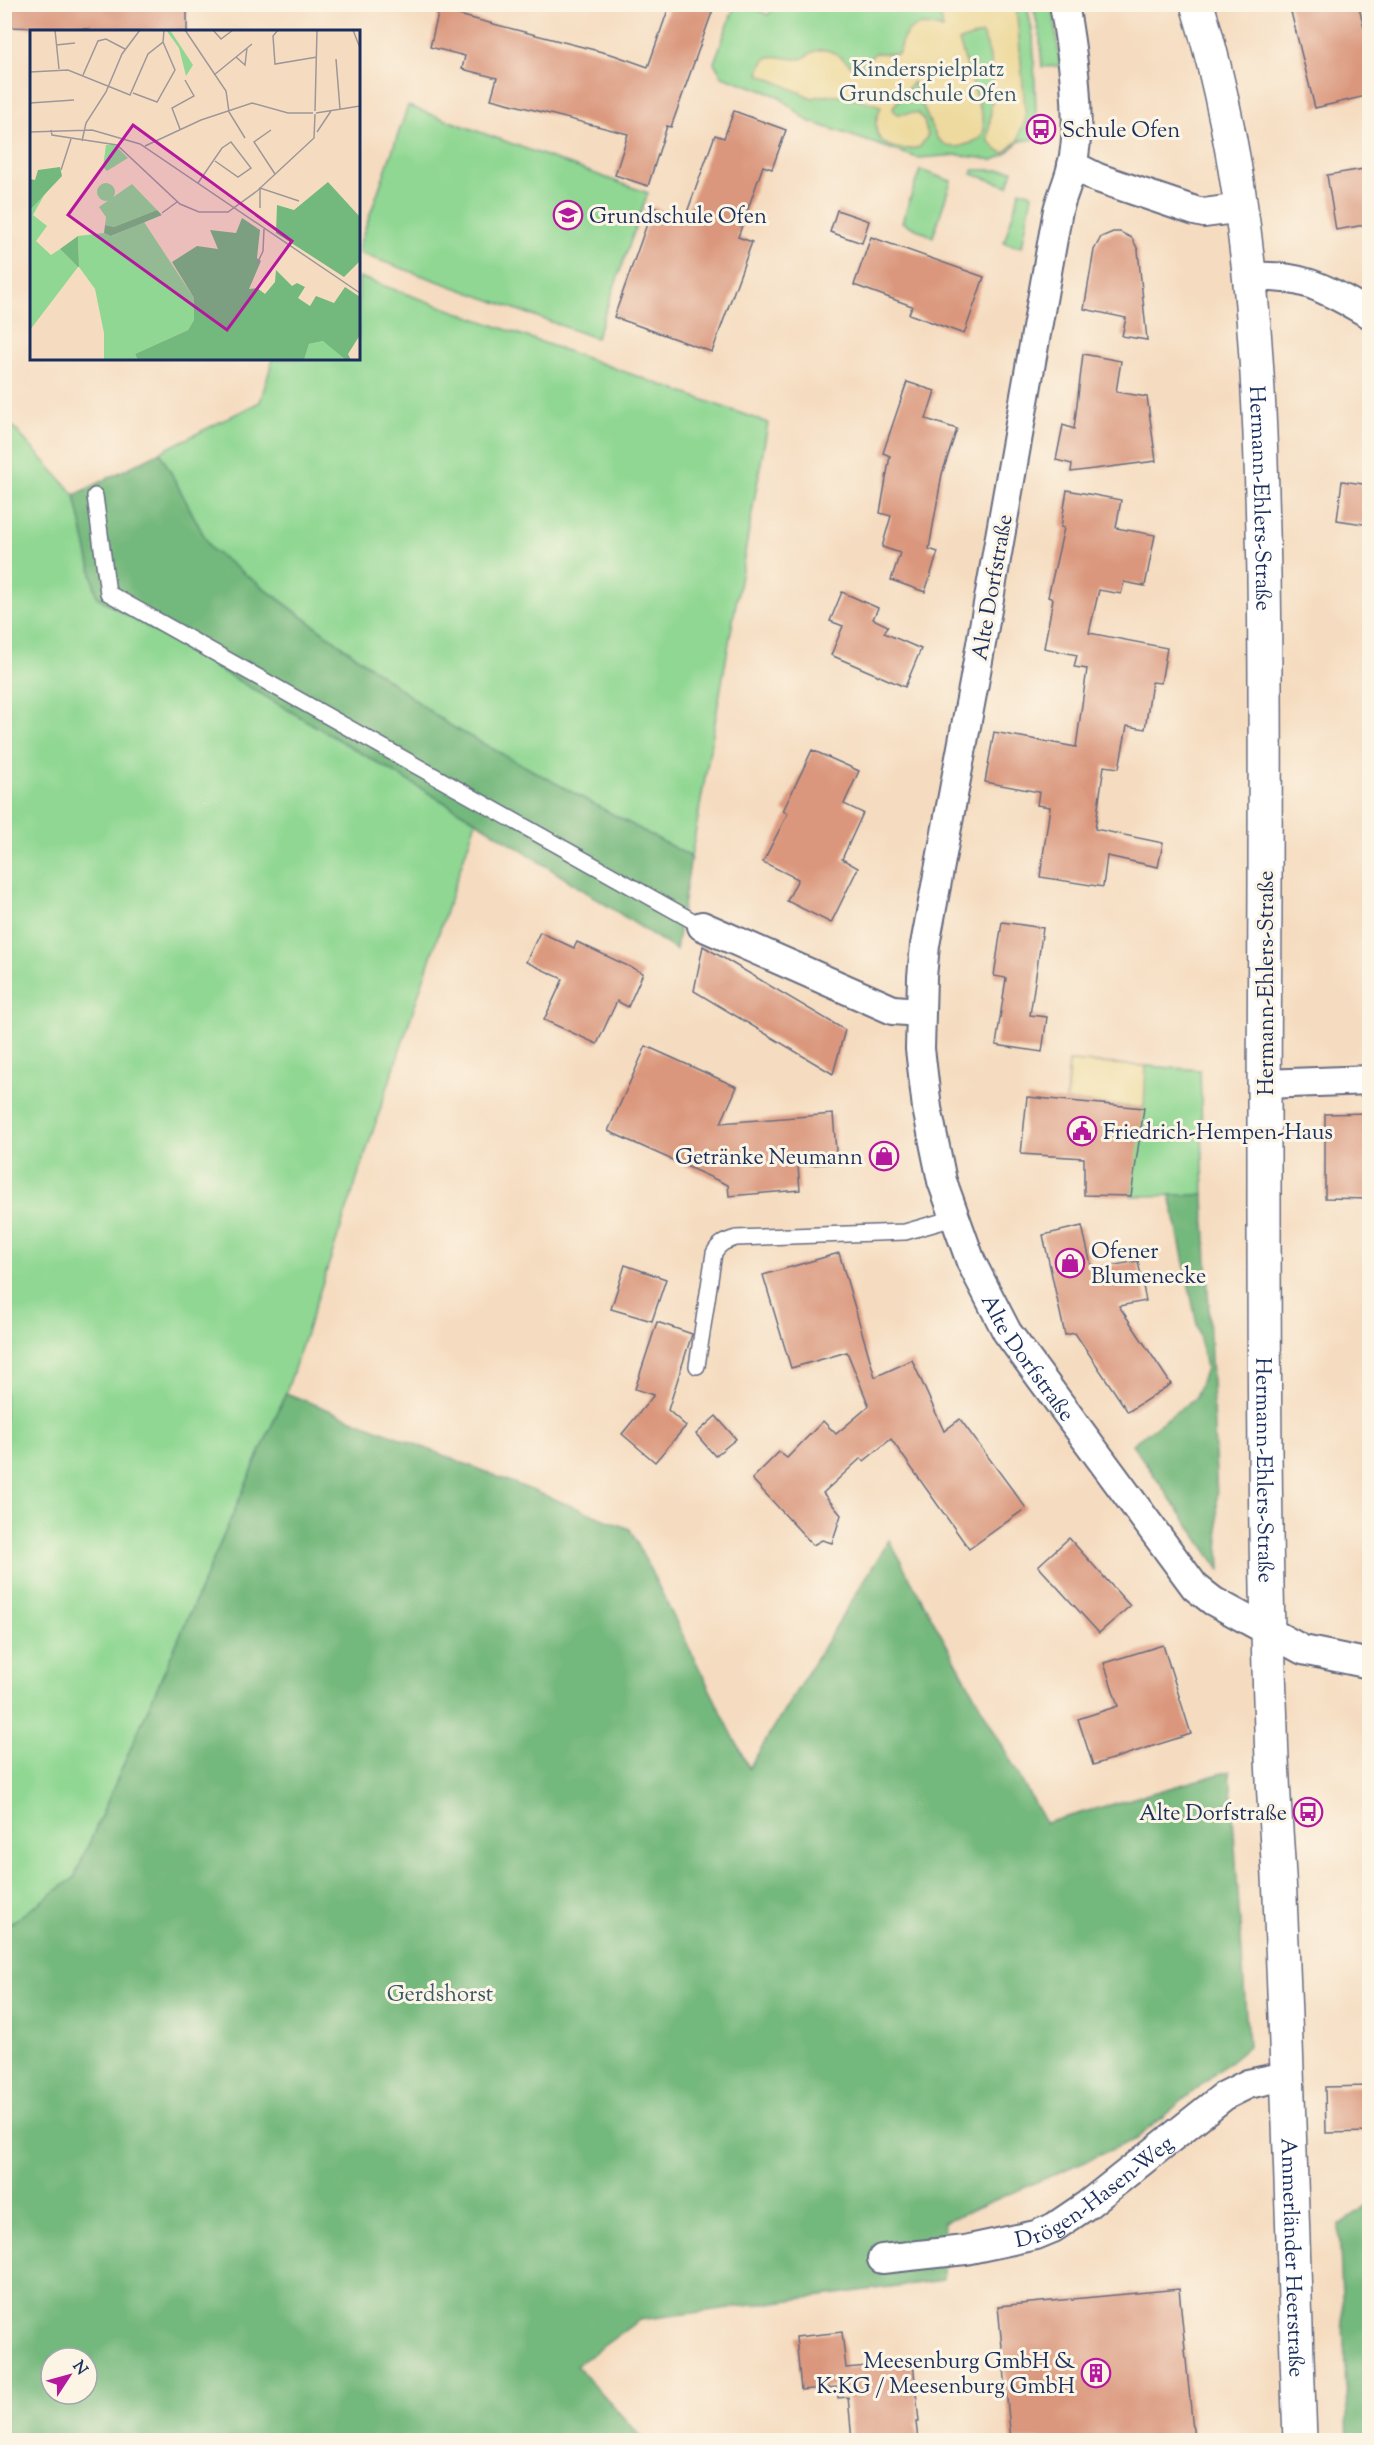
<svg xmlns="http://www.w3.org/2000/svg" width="1374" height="2445" font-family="'Sorts Mill Goudy',serif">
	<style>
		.green { fill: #8fd792; stroke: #558378; stroke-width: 1.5 }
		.forest { fill: #73b87c; stroke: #47746d; stroke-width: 1.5; fill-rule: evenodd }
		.sand { fill: #eeda9e; stroke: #84847e; stroke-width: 1.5 }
		.building { fill: #da977d }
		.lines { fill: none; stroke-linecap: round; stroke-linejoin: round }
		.service-casing { stroke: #676c80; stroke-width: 18 }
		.minor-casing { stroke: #676c80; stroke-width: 32 }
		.tertiary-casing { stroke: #676c80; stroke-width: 36 }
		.service { stroke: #fff; stroke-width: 15 }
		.minor { stroke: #fff; stroke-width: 28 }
		.tertiary { stroke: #fff; stroke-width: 33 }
		.labels { text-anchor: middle; stroke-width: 6; stroke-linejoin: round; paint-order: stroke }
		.park-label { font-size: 22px; fill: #38596b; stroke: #fcf5e5 }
		.poi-label { font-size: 22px; fill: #1b2f5e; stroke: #fcf5e5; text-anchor: start }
		.street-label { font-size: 22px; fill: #1b2f5e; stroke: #fcf5e5 }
		.inset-road { fill: none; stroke: #9e9799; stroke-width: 1.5 }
		.view { fill: #b5179e; fill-opacity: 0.15; stroke: #b5179e; stroke-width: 3 }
		.inset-edge { fill: none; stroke: #1b2f5e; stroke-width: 3 }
	</style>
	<rect width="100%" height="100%" fill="#fcf5e5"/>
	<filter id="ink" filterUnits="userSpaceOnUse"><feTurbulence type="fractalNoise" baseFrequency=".0167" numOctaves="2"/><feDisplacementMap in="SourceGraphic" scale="12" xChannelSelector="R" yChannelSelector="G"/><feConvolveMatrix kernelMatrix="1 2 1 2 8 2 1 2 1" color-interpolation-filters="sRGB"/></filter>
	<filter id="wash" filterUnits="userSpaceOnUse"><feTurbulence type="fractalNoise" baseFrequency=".008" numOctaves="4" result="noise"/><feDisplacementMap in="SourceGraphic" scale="24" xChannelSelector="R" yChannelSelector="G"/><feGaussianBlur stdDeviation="1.35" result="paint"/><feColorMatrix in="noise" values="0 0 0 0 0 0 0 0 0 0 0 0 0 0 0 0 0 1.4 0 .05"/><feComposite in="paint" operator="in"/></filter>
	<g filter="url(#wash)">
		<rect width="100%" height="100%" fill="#f5dcc0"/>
		<g class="green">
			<polygon points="777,4 1027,5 1033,36 1037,135 1035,139 1020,141 1006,154 994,160 958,155 918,158 808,121 778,96 722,76 714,63 735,5 747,5 768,15"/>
			<polygon points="1033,5 1053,5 1060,66 1042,67 1040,36"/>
			<polygon points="408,106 648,193 596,338 359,253 359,246"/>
			<polygon points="920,170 951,181 933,237 902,222"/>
			<polygon points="973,170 1013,170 1008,186 972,174"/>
			<polygon points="1020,190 1032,194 1022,247 1004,243"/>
			<polygon points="359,277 768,423 691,857 449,725 211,549 160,452 260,402 273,359 358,358"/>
			<polygon points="4,417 75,495 97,597 476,821 286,1393 74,1878 5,1928"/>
			<polygon points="1146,1066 1200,1070 1204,1195 1131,1196"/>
		</g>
		<g class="forest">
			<polygon points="160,452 211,549 449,725 691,857 676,950 476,821 97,597 75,495"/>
			<polygon points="1170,1195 1204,1195 1220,1570 1132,1444 1195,1398 1206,1368"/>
			<path d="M286,1393L630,1529L749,1768L889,1540L1045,1823L1230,1771L1248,2046L1136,2139L944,2222L943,2280L639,2320L576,2366L644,2440H5L4,1928L74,1878ZM51,2358H87V2394H51Z"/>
			<polygon points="1369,2204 1369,2440 1348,2440 1339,2225"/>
		</g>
		<g class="sand">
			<path d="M946,4L1016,5L1026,119L1020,132L1019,140L1004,153L997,150L988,140C991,106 999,67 982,34L959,41L983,118L984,131L980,138L971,143L958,147L947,146L938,139L932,128L913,82L893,107L894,111L897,114L917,113L923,118L928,135L920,147C902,152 875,148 876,124C876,118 879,112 881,106C858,99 836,91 812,98L759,74C764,47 779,59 799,59C806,59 808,53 815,51C830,45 845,60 855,69H861L866,60L876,53L898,54C900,50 900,45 902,41C911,21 926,24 943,29L940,11Z"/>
			<polygon points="1069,1061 1146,1066 1144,1108 1066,1101"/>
		</g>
		<g id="blocks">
			<g class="building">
				<polygon points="4,4 187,4 187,32 89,32 89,29 4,27"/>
				<polygon points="670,4 715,4 671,127 667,126 648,186 615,175 628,134 491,99 497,78 462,69 465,56 430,47 439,10 614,55 648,67"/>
				<polygon points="1289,4 1358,4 1370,50 1370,95 1315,108"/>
				<polygon points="734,111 786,130 772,169 763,166 738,237 752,242 712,352 614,317 653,207 685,218 715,135 724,138"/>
				<polygon points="1370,168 1370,224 1336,230 1327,175"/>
				<polygon points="837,210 869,221 862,243 830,232"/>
				<polygon points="1113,232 1120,232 1132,238 1138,250 1147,340 1122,336 1126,318 1084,309 1094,250 1101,237"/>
				<polygon points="871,237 984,277 964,334 909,314 912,306 854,285"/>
				<polygon points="1083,354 1121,361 1116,392 1147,397 1156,461 1071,472 1072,464 1056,460 1063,425 1074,429"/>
				<polygon points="907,382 935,391 926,419 957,429 942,474 929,549 938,552 925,592 891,580 900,553 882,547 891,516 880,513 890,456 883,453"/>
				<polygon points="1342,481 1370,485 1370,525 1337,520"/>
				<polygon points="1067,490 1121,500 1116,528 1155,535 1145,586 1124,582 1121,594 1099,590 1089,633 1167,648 1161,683 1152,682 1145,729 1127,726 1119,768 1104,766 1095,829 1163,843 1158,867 1107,856 1103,887 1040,877 1050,807 1037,805 1039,792 985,782 994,732 1076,747 1087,669 1074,667 1077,655 1044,648 1053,599 1048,597 1064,528 1061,527"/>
				<polygon points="842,592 878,608 873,619 888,626 884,633 921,649 905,687 831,655 843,626 830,621"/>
				<polygon points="812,750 859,771 844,804 863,813 842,859 858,868 831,923 787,901 798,879 763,862 788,813 783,811"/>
				<polygon points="1002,922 1043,928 1030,1015 1047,1017 1042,1052 996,1045 1006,978 994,976"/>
				<polygon points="540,932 574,948 577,942 643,973 628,1007 617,1001 597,1044 544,1020 563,979 526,962"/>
				<polygon points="703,946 845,1030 833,1074 694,991"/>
				<polygon points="646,1046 737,1087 721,1123 833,1114 837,1163 798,1166 800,1190 729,1196 728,1185 608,1131"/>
				<polygon points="1027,1097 1144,1108 1131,1196 1084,1195 1084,1158 1021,1154"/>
				<polygon points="1370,1113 1370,1199 1325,1198 1325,1114"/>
				<polygon points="1082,1226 1092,1269 1138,1261 1146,1301 1119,1306 1171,1384 1128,1412 1075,1333 1065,1335 1043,1235"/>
				<polygon points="839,1253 875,1377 912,1360 944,1431 960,1419 1026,1508 969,1549 891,1439 864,1461 861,1458 823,1493 841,1515 832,1543 822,1540 813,1545 752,1479 779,1452 787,1458 823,1421 836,1434 869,1406 847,1352 791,1368 763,1275"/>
				<polygon points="625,1265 666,1279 652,1321 611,1309"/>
				<polygon points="657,1322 692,1334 668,1410 686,1426 655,1462 622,1434 654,1395 635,1389"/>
				<polygon points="716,1416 736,1439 715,1456 696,1434"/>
				<polygon points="1069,1538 1130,1606 1099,1633 1038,1566"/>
				<polygon points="1163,1645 1191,1734 1093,1765 1078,1719 1118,1706 1104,1663"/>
				<polygon points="1370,2086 1370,2132 1326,2133 1325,2087"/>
				<polygon points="1179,2289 1194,2440 1011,2440 998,2306"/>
				<polygon points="842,2332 846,2368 913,2362 919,2422 916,2422 918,2440 852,2440 848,2397 838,2398 837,2387 801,2390 796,2337"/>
			</g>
		</g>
	</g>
	<g filter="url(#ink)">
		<use href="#blocks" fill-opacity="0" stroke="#676c80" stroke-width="1.5"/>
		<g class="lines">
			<g class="service-casing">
				<g id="service">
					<polyline points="95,496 108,593 702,926"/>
					<path d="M697,1366L714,1253C719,1243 726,1241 736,1238L905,1232L954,1218"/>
				</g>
			</g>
			<g class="minor-casing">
				<g id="minor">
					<path id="s1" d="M1064,4C1072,50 1083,121 1072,166C1069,180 1062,195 1058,210L974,683L925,945L922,977L920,1049L927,1108L942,1181L971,1262L1007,1332L1195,1587L1213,1601L1303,1650L1370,1664"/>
					<polyline points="1072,165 1098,178 1195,211 1204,213 1242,208"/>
					<path d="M1251,277C1303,274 1325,289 1370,314"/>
					<polyline points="702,926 893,1010 920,1012"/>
					<polyline points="1264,1084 1370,1080"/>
					<path id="s2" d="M882,2259L965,2250L1036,2235L1053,2228L1087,2205L1224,2096L1248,2084L1286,2076"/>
				</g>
			</g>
			<g class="tertiary-casing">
				<g id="tertiary">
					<path id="s3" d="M1197,4C1254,190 1260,383 1264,575C1267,768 1264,960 1264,1152C1264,1345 1264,1537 1271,1729C1272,1778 1276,1827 1279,1876C1288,2064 1293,2252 1300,2440"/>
				</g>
			</g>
			<use href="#service" class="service"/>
			<use href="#minor" class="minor"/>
			<use href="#tertiary" class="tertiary"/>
		</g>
	</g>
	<defs>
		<g id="bus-ring" transform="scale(1.5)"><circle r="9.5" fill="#fcf5e5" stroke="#b5179e" stroke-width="1.5"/><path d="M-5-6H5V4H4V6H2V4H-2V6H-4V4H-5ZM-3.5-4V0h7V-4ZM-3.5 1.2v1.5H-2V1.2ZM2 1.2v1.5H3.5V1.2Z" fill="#b5179e"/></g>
		<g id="school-ring" transform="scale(1.5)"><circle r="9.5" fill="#fcf5e5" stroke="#b5179e" stroke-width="1.5"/><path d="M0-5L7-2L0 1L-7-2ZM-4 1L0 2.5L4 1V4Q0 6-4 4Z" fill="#b5179e"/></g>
		<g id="civic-ring" transform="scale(1.5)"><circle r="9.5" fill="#fcf5e5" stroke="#b5179e" stroke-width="1.5"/><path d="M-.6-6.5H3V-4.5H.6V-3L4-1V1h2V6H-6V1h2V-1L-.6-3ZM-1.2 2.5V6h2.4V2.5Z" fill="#b5179e"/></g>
		<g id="shop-ring" transform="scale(1.5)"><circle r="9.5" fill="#fcf5e5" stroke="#b5179e" stroke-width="1.5"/><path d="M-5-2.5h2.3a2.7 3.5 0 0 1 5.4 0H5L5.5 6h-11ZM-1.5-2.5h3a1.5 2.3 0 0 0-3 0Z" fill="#b5179e"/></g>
		<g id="building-ring" transform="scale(1.5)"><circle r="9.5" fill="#fcf5e5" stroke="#b5179e" stroke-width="1.5"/><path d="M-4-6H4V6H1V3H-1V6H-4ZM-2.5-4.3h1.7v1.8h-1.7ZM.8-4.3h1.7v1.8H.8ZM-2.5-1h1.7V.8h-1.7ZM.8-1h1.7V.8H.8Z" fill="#b5179e"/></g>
	</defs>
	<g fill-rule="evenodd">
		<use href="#bus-ring" x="1041" y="129"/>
		<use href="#school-ring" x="568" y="215"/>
		<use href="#civic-ring" x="1082" y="1131"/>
		<use href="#shop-ring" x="884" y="1156"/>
		<use href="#shop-ring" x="1070" y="1263"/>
		<use href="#bus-ring" x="1308" y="1812"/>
		<use href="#building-ring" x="1096" y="2373"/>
	</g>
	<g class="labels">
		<g class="park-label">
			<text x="928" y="76">Kinderspielplatz<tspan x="928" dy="25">Grundschule Ofen</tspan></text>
			<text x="440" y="2001">Gerdshorst</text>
		</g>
		<g class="poi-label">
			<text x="1062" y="137">Schule Ofen</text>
			<text x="589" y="223">Grundschule Ofen</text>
			<text x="1103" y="1139">Friedrich-Hempen-Haus</text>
			<text x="863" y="1164" text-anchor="end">Getränke Neumann</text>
			<text x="1091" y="1258">Ofener<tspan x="1091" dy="25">Blumenecke</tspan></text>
			<text x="1287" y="1820" text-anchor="end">Alte Dorfstraße</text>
			<text x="1075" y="2368" text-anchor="end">Meesenburg GmbH &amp;<tspan x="1075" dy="25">K.KG / Meesenburg GmbH</tspan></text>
		</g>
		<g class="street-label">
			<text dy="8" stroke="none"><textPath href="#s3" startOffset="500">Hermann-Ehlers-Straße</textPath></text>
			<text transform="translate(991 587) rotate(-80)" y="8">Alte Dorfstraße</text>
			<text transform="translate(1265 983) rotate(-90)" y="8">Hermann-Ehlers-Straße</text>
			<text dy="8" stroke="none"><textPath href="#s1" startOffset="1392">Alte Dorfstraße</textPath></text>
			<text dy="8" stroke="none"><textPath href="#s3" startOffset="1472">Hermann-Ehlers-Straße</textPath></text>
			<text dy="8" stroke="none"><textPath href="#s2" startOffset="228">Drögen-Hasen-Weg</textPath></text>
			<text dy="8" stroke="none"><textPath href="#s3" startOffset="2260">Ammerländer Heerstraße</textPath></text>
		</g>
	</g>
	<g transform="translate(30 30)">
		<rect width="330" height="330" fill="#f5dcc0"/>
		<path d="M136,0H140L163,35L156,46L149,18ZM76,115H85L98,128L77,141L73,137ZM67 162a9 9 0 1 1 18 0a9 9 0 1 1-18 0ZM102,154L127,180L84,197L75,195L76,187L69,177ZM17,160L3,185L17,196L6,211L21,225L30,219L48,237L0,300V180ZM114,192L164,268V290L158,300L105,324L108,330H74V303L65,259L49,237L48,206L74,203L82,206ZM293,311L309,322L316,330H274L279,314Z" fill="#8fd792"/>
		<path d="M30,137L32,146L0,180V149L5,150L8,140ZM298,152L330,187V231L314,247L246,203L247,175L264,180ZM127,180L132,185L81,206L74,203L75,195L84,197ZM212,188L230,200L227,228L231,231L219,259L227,258L235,264L245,252L246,240L262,256L267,253L275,257L268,268L280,276L286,266L304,273L315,257L330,267V305L318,324L321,330H316L293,311L279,314L274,330H108L105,324L158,300L164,290V268L142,232L167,216L188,219L180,200L206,203ZM48,206L49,237H48L30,219Z" fill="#73b87c"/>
		<path class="inset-road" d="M25,0L29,39M155,0L196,61L199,82L215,108M183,0L191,9L203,0M248,0L243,6L245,34L287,27M323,0L330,18M26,15L45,13M206,27L215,35L217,18M306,29L310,79M0,42L38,40L100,65L118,24L133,12L134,0M53,45L68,11L76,9L95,19M184,45L222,14M103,63L127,72L145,40L133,12M0,73L44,70M285,81L287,0M286,83L330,76M150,99L142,78L164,66L155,50M21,100L22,105L87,115L150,174L169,182H198L227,161L284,108L285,84M241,100L224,112L245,144M0,102L62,100L110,114L330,263M287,102L301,81M52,111L56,93L76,62L92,24L110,0M115,116L171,90L222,73L258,83H283M31,140L41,109M168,153L192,118L201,112L221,138L208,147L185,131M230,178V158L269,171M132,183L147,172M227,234L233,221L234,199"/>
		<path class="view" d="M103,95L262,211L197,300L38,185Z"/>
		<rect width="330" height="330" class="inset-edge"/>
	</g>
	<rect width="1374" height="2445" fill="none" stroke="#fcf5e5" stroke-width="24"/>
	<g transform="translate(69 2376) rotate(54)"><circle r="28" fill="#fcf5e5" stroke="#a2a6af" stroke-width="1.5"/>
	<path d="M0-4.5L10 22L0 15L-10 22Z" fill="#b5179e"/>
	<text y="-9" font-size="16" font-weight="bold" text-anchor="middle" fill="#1b2f5e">N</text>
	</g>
</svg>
